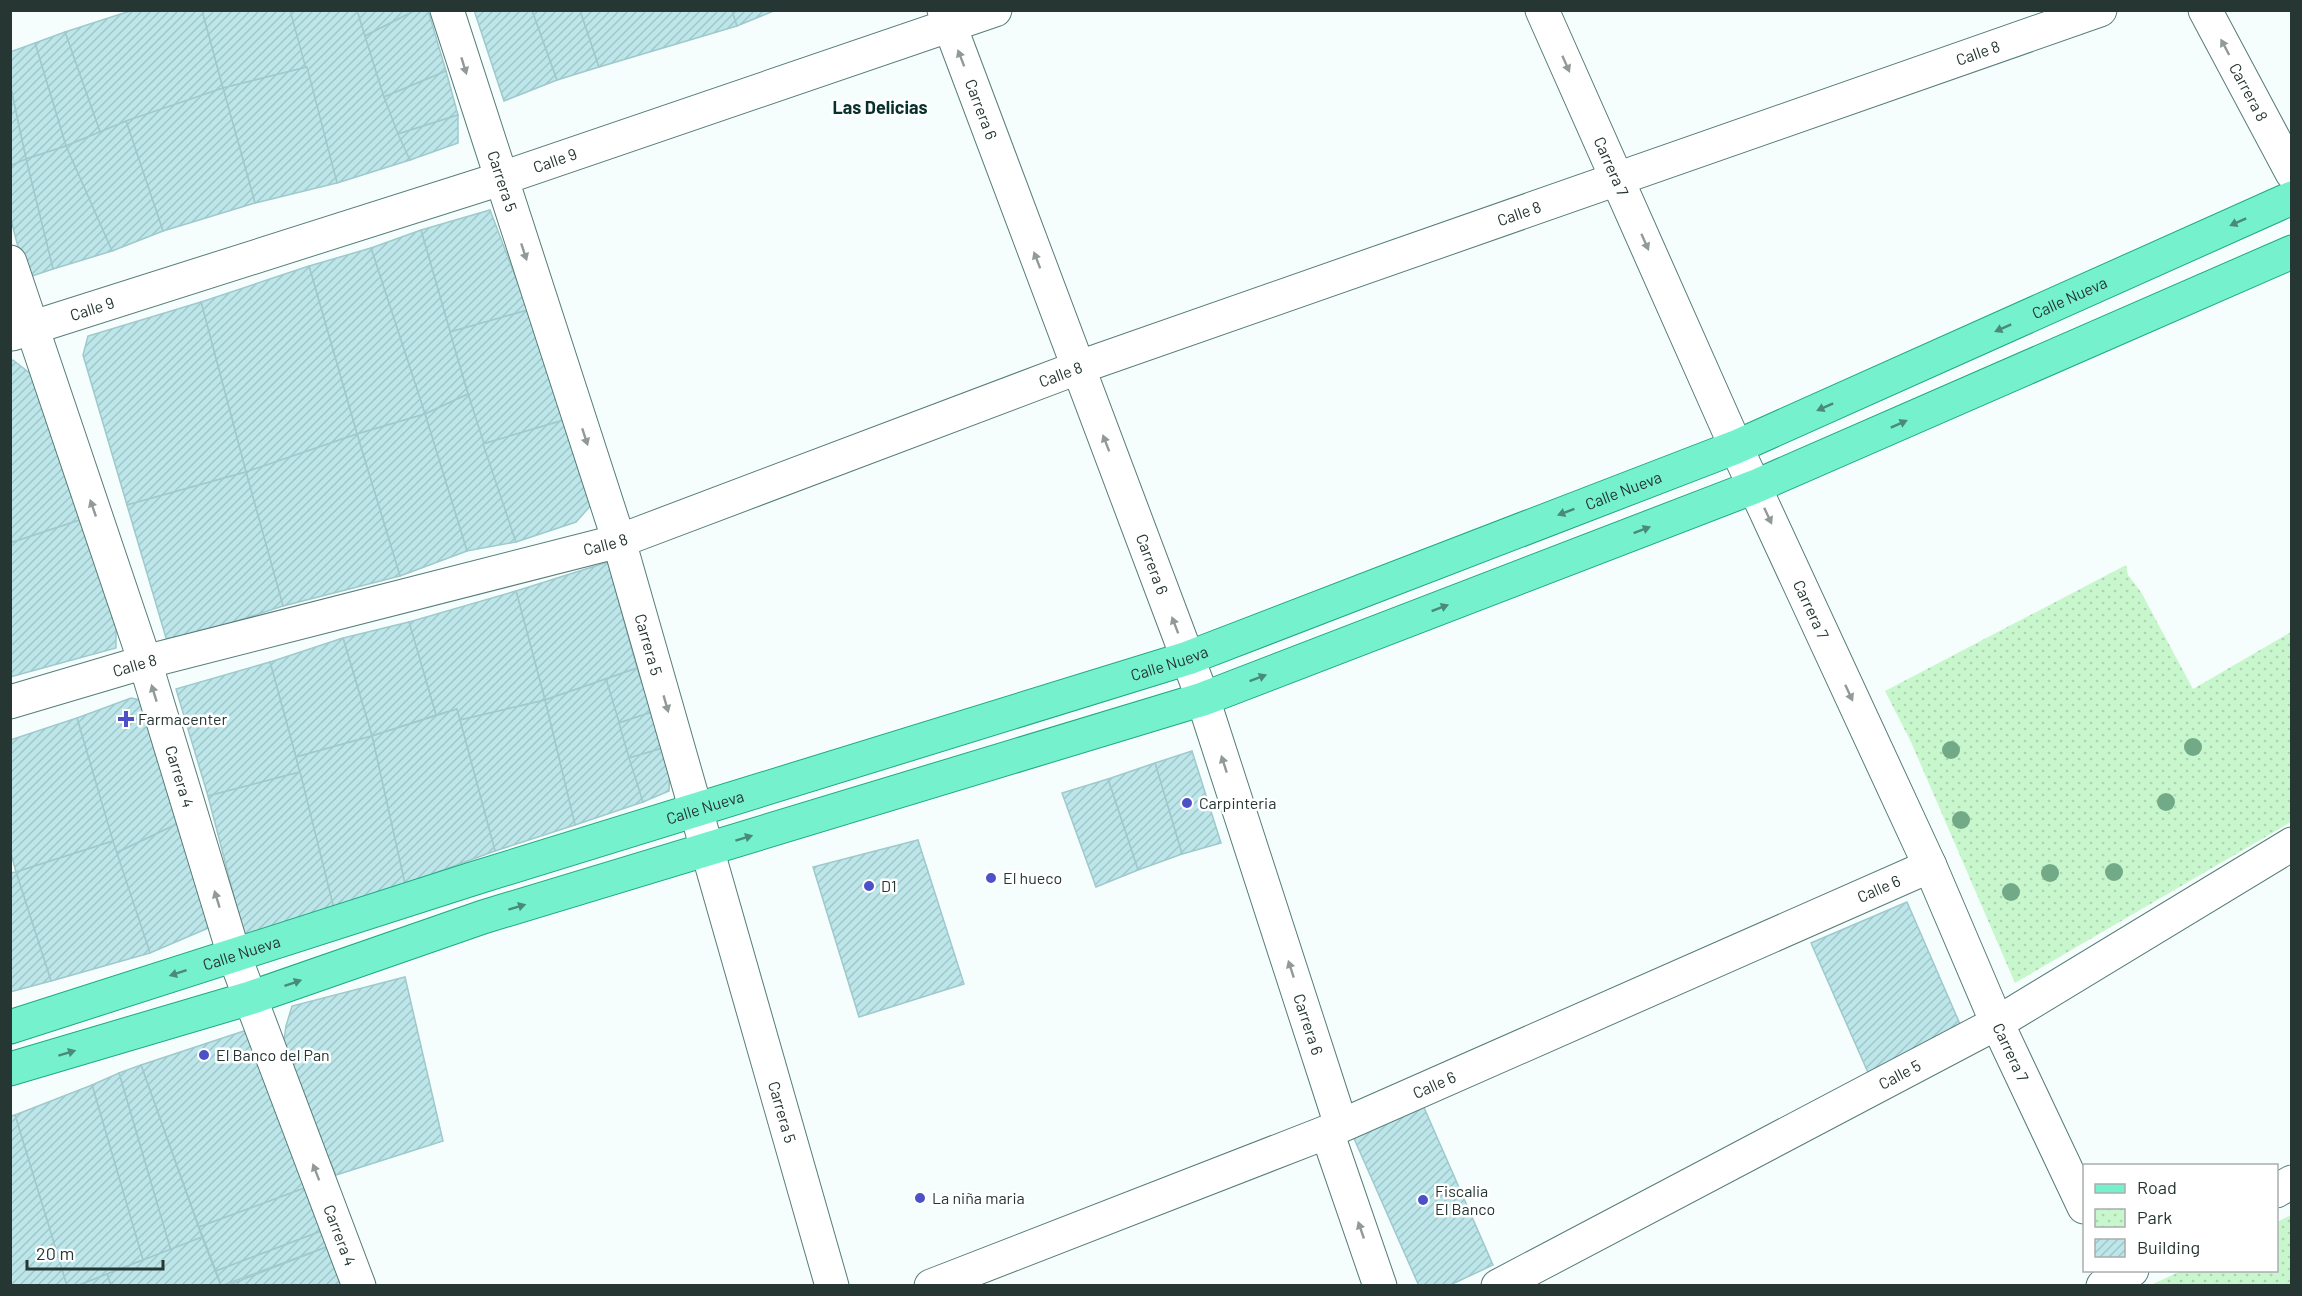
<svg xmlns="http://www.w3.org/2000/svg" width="2302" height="1296" font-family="Barlow,sans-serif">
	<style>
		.park { fill: url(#park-dots) }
		.building { fill: url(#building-hatch); stroke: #9fc9cc; stroke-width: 1.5 }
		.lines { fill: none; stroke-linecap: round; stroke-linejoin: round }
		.minor-casing { stroke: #577d78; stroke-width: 35 }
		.major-casing { stroke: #1eaa82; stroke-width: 35 }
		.minor { stroke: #fff; stroke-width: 33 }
		.major { stroke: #76f1ce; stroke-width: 33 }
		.tree { fill: #72aa87 }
		.oneway { fill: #929a99 }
		.oneway2 { fill: #498a79 }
		.poi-dot { fill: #4c51c7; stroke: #fff; stroke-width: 2 }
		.labels { text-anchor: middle; stroke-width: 5; stroke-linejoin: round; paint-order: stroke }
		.street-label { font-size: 16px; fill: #253633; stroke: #fff }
		.poi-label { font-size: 16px; fill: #253633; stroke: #fff; text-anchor: start }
		.neighbourhood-label { font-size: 18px; font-weight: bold; fill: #08302c; stroke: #fff }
	</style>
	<defs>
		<pattern id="park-dots" width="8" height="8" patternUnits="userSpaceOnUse" patternTransform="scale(1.5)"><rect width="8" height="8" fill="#c8f7cd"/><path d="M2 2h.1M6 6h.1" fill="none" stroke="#acd4b0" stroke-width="1.8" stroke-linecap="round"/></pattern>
		<pattern id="building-hatch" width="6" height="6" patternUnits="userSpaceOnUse" patternTransform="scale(1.5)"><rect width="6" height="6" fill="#bce6e9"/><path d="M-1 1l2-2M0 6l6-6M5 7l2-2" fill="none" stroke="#a1c6c8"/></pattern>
	</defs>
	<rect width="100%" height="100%" fill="#f5fefc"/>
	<g class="park">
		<polygon points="2126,565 2128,575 2141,592 2193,689 2291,632 2291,822 2015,983 1911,742 1885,691"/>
		<polygon points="2291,1215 2291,1285 2151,1285 2181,1271 2276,1270 2277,1222"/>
	</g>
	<g class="building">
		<polygon points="133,10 202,10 223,88 100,132 65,32"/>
		<polygon points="202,10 291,10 307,67 223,88"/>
		<polygon points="290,10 357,10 384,97 410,160 337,183"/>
		<polygon points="357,10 416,10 365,36"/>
		<polygon points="416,10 428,10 446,71 384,97 365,36"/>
		<polygon points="474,10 532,10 557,80 504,101"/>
		<polygon points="532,10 580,10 599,67 557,80"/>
		<polygon points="580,10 732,10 737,26 599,67"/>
		<polygon points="732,10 776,10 737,26"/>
		<polygon points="65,32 100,132 66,146 35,43"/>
		<polygon points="35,43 66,146 26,159 10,84 10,52"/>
		<polygon points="307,67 337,183 255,203 223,88"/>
		<polygon points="446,71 458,115 398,134 384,97"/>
		<polygon points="10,84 26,159 10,166"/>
		<polygon points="223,88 255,203 163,231 126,121"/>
		<polygon points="458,115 458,143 410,160 398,134"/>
		<polygon points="126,121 163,231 112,251 66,146"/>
		<polygon points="66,146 112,251 53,269 26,159"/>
		<polygon points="26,159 53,269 26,278 10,216 10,166"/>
		<polygon points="490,210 528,310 450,332 421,230"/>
		<polygon points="421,230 468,394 425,414 371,248"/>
		<polygon points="371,248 425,414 357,434 309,266"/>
		<polygon points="309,266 357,434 246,472 201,302"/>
		<polygon points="201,302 246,472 127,505 83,355 88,336"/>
		<polygon points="528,310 564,420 483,444 450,332"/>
		<polygon points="13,360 32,375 80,520 10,543 10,361"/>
		<polygon points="468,394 516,542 467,551 425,414"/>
		<polygon points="425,414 467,551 400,576 357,434"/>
		<polygon points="564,420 592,504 576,522 516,542 483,444"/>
		<polygon points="357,434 400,576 283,606 246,472"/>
		<polygon points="246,472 283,606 183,639 166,638 127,505"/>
		<polygon points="80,520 116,627 116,648 10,677 10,543"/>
		<polygon points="608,562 637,668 545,700 516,591"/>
		<polygon points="516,591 545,700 460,720 457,709 436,715 409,622"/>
		<polygon points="409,622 436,715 372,736 343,638"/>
		<polygon points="343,638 372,736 296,757 270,662"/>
		<polygon points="270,662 300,772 208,796 176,689"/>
		<polygon points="637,668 652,712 619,723 606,679"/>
		<polygon points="606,679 643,802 575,825 545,700"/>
		<polygon points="131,698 145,701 181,822 116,853 77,718"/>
		<polygon points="545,700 575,825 495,851 460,720"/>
		<polygon points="457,709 495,851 405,884 372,736"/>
		<polygon points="652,712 663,748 629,758 619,723"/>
		<polygon points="77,718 113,841 16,872 10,850 10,740"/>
		<polygon points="372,736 405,884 334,909 296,757"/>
		<polygon points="663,748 670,768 669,791 643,802 629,758"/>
		<polygon points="1192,751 1221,843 1182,854 1155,763"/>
		<polygon points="1155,763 1182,854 1138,870 1108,779"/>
		<polygon points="300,772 334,909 244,935 208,796"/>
		<polygon points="1108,779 1138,870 1096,887 1062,793"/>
		<polygon points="181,822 213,926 150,953 116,853"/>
		<polygon points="918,840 964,984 859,1017 813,867"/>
		<polygon points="113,841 150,953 51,981 16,872"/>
		<polygon points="16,872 51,981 10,992 10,873"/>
		<polygon points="1907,902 1963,1031 1870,1077 1811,943"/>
		<polygon points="405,977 443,1141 336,1175 282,1055 286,1026 292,1006"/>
		<polygon points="250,1029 310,1186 199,1227 141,1065"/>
		<polygon points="141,1065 202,1237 171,1251 119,1073"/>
		<polygon points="119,1073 171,1251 143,1260 92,1085"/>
		<polygon points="92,1085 143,1260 77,1286 67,1286 15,1115"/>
		<polygon points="1422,1103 1493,1265 1448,1286 1419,1286 1352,1134"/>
		<polygon points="15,1115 67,1286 10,1286 10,1116"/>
		<polygon points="310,1186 324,1230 216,1271 199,1227"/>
		<polygon points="324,1230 329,1246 221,1286 216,1271"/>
		<polygon points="202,1237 221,1286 111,1286 107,1274"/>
		<polygon points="329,1246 345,1286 226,1286"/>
		<polygon points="107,1274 111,1286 77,1286"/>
	</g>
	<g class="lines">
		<g class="minor-casing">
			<g id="minor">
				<path id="s1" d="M447,10L619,541L832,1286"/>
				<path id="s2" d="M944,10L1203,699L1341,1125"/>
				<path id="s3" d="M1542,10L1736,447L1930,866L1997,1023L2084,1207"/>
				<path id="s4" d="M2205,10L2292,173"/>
				<path id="s5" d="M10,262L145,662L234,955L359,1286"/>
				<path id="s6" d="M12,334L500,179L995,10"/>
				<path id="s7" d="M10,702L145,662L619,541L1077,368L2100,10"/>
				<polyline points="1327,1132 1380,1286"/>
				<polyline points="2276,1191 2292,1182"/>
				<path id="s8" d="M931,1286L1327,1132L1930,866"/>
				<path id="s9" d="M1498,1286L1997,1023L2292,844"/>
				<polyline points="2103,1286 2132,1270"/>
			</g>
		</g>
		<g class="major-casing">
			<g id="major">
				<path id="s10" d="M10,1027L472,879L1188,658L1736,447L2292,198"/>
				<polyline points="10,1069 250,998 483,917 1203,699 1754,487 2292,252"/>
			</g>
		</g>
		<use href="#minor" class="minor"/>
		<use href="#major" class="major"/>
	</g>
	<g class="tree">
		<circle cx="2193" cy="747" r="9"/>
		<circle cx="1951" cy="750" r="9"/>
		<circle cx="2166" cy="802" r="9"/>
		<circle cx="1961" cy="820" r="9"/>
		<circle cx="2114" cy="872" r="9"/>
		<circle cx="2050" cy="873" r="9"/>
		<circle cx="2011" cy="892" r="9"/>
	</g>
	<defs><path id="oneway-solid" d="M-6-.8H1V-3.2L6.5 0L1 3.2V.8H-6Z" transform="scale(1.5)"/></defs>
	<g class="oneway">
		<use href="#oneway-solid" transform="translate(2225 47) rotate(-118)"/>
		<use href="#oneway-solid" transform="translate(961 58) rotate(-111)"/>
		<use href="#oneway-solid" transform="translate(1566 64) rotate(66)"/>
		<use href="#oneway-solid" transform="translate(464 66) rotate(73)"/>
		<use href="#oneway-solid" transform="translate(1645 242) rotate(66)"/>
		<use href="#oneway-solid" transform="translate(524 252) rotate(72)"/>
		<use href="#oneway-solid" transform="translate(1037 260) rotate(-111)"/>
		<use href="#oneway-solid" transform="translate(585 437) rotate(72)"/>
		<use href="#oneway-solid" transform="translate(1106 443) rotate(-111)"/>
		<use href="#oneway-solid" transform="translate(93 508) rotate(-109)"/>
		<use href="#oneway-solid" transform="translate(1768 516) rotate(65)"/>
		<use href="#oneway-solid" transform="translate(1175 625) rotate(-111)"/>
		<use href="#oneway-solid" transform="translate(154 693) rotate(-107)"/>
		<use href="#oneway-solid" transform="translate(1849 693) rotate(65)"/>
		<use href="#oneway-solid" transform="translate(666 704) rotate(74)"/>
		<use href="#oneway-solid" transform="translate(1224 764) rotate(-108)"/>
		<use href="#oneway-solid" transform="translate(217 899) rotate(-107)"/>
		<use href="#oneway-solid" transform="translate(1291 969) rotate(-108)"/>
		<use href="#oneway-solid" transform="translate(316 1172) rotate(-111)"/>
		<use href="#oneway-solid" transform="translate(1361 1230) rotate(-109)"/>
	</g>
	<g class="oneway2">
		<use href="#oneway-solid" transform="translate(2238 222) rotate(156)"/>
		<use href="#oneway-solid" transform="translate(2003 328) rotate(156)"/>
		<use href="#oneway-solid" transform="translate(1825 407) rotate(156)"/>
		<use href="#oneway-solid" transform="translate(1899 424) rotate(-24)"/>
		<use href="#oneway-solid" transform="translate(1566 512) rotate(159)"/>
		<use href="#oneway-solid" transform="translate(1642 530) rotate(-21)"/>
		<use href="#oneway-solid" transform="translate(1440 608) rotate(-21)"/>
		<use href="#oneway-solid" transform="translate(1258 678) rotate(-21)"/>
		<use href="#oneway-solid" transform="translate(744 838) rotate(-17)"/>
		<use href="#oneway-solid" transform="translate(517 907) rotate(-17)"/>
		<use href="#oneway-solid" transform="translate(178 973) rotate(162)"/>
		<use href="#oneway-solid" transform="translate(293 983) rotate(-19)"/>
		<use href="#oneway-solid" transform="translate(67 1053) rotate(-17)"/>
	</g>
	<g class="poi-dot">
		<path d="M123 710h6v6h6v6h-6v6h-6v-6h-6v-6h6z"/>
		<circle cx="1187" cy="803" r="6"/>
		<circle cx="991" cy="878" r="6"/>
		<circle cx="869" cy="886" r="6"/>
		<circle cx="204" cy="1055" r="6"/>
		<circle cx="920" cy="1198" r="6"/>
		<circle cx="1423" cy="1200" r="6"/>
	</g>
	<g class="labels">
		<g class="street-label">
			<text dy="6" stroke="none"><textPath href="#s7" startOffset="2074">Calle 8</textPath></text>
			<text dy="6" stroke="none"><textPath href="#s4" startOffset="93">Carrera 8</textPath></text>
			<text dy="6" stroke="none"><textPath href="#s2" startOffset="106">Carrera 6</textPath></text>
			<text dy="6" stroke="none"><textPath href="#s6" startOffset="570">Calle 9</textPath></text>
			<text dy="6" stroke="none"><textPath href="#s3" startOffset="171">Carrera 7</textPath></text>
			<text dy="6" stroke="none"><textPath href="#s1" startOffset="180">Carrera 5</textPath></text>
			<text dy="6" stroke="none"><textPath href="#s7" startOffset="1588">Calle 8</textPath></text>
			<text dy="6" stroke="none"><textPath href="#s10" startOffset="2187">Calle Nueva</textPath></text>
			<text dy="6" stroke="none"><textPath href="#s6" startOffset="84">Calle 9</textPath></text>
			<text dy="6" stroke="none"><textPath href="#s7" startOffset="1102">Calle 8</textPath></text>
			<text dy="6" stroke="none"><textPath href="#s10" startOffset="1701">Calle Nueva</textPath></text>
			<text dy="6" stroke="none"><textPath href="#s7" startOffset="616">Calle 8</textPath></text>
			<text dy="6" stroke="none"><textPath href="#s2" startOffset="592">Carrera 6</textPath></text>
			<text dy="6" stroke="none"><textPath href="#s3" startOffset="657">Carrera 7</textPath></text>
			<text dy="6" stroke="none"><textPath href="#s1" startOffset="666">Carrera 5</textPath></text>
			<text dy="6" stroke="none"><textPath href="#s10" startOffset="1215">Calle Nueva</textPath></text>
			<text dy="6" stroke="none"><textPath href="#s7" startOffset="130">Calle 8</textPath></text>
			<text dy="6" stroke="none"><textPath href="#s5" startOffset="542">Carrera 4</textPath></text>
			<text dy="6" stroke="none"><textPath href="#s10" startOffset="729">Calle Nueva</textPath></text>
			<text dy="6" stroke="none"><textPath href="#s8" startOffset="1028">Calle 6</textPath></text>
			<text dy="6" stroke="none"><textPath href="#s10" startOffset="243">Calle Nueva</textPath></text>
			<text dy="6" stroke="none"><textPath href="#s2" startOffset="1078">Carrera 6</textPath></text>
			<text dy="6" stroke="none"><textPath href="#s3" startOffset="1143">Carrera 7</textPath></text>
			<text dy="6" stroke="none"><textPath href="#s9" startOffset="454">Calle 5</textPath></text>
			<text dy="6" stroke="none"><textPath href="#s8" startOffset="542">Calle 6</textPath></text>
			<text dy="6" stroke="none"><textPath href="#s1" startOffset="1152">Carrera 5</textPath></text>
			<text dy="6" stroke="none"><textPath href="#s5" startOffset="1028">Carrera 4</textPath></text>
		</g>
		<g class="poi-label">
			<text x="138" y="725">Farmacenter</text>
			<text x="1199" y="809">Carpinteria</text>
			<text x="1003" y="884">El hueco</text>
			<text x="881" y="892">D1</text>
			<text x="216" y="1061">El Banco del Pan</text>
			<text x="1435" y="1197">Fiscalia<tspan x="1435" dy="18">El Banco</tspan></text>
			<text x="932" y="1204">La niña maria</text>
		</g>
		<g class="neighbourhood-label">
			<text x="880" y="114">Las Delicias</text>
		</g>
	</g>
	<rect width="2302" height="1296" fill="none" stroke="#253633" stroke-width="24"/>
	<rect x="2083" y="1164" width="195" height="108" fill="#ffffff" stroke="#a8afad" stroke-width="1.5"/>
	<rect x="2095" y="1184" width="30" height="9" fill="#76f1ce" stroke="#a8afad" stroke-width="1.5"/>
	<text x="2137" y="1194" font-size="18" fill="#253633">Road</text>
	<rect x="2095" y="1209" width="30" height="18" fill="url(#park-dots)" stroke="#a8afad" stroke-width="1.5"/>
	<text x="2137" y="1224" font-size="18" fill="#253633">Park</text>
	<rect x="2095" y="1239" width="30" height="18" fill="url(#building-hatch)" stroke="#a8afad" stroke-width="1.5"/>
	<text x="2137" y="1254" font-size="18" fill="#253633">Building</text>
	<path d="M27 1260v9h136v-9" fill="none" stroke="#253633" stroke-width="3"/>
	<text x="36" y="1260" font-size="18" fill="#253633" stroke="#ffffff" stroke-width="4.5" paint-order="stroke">20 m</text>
</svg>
